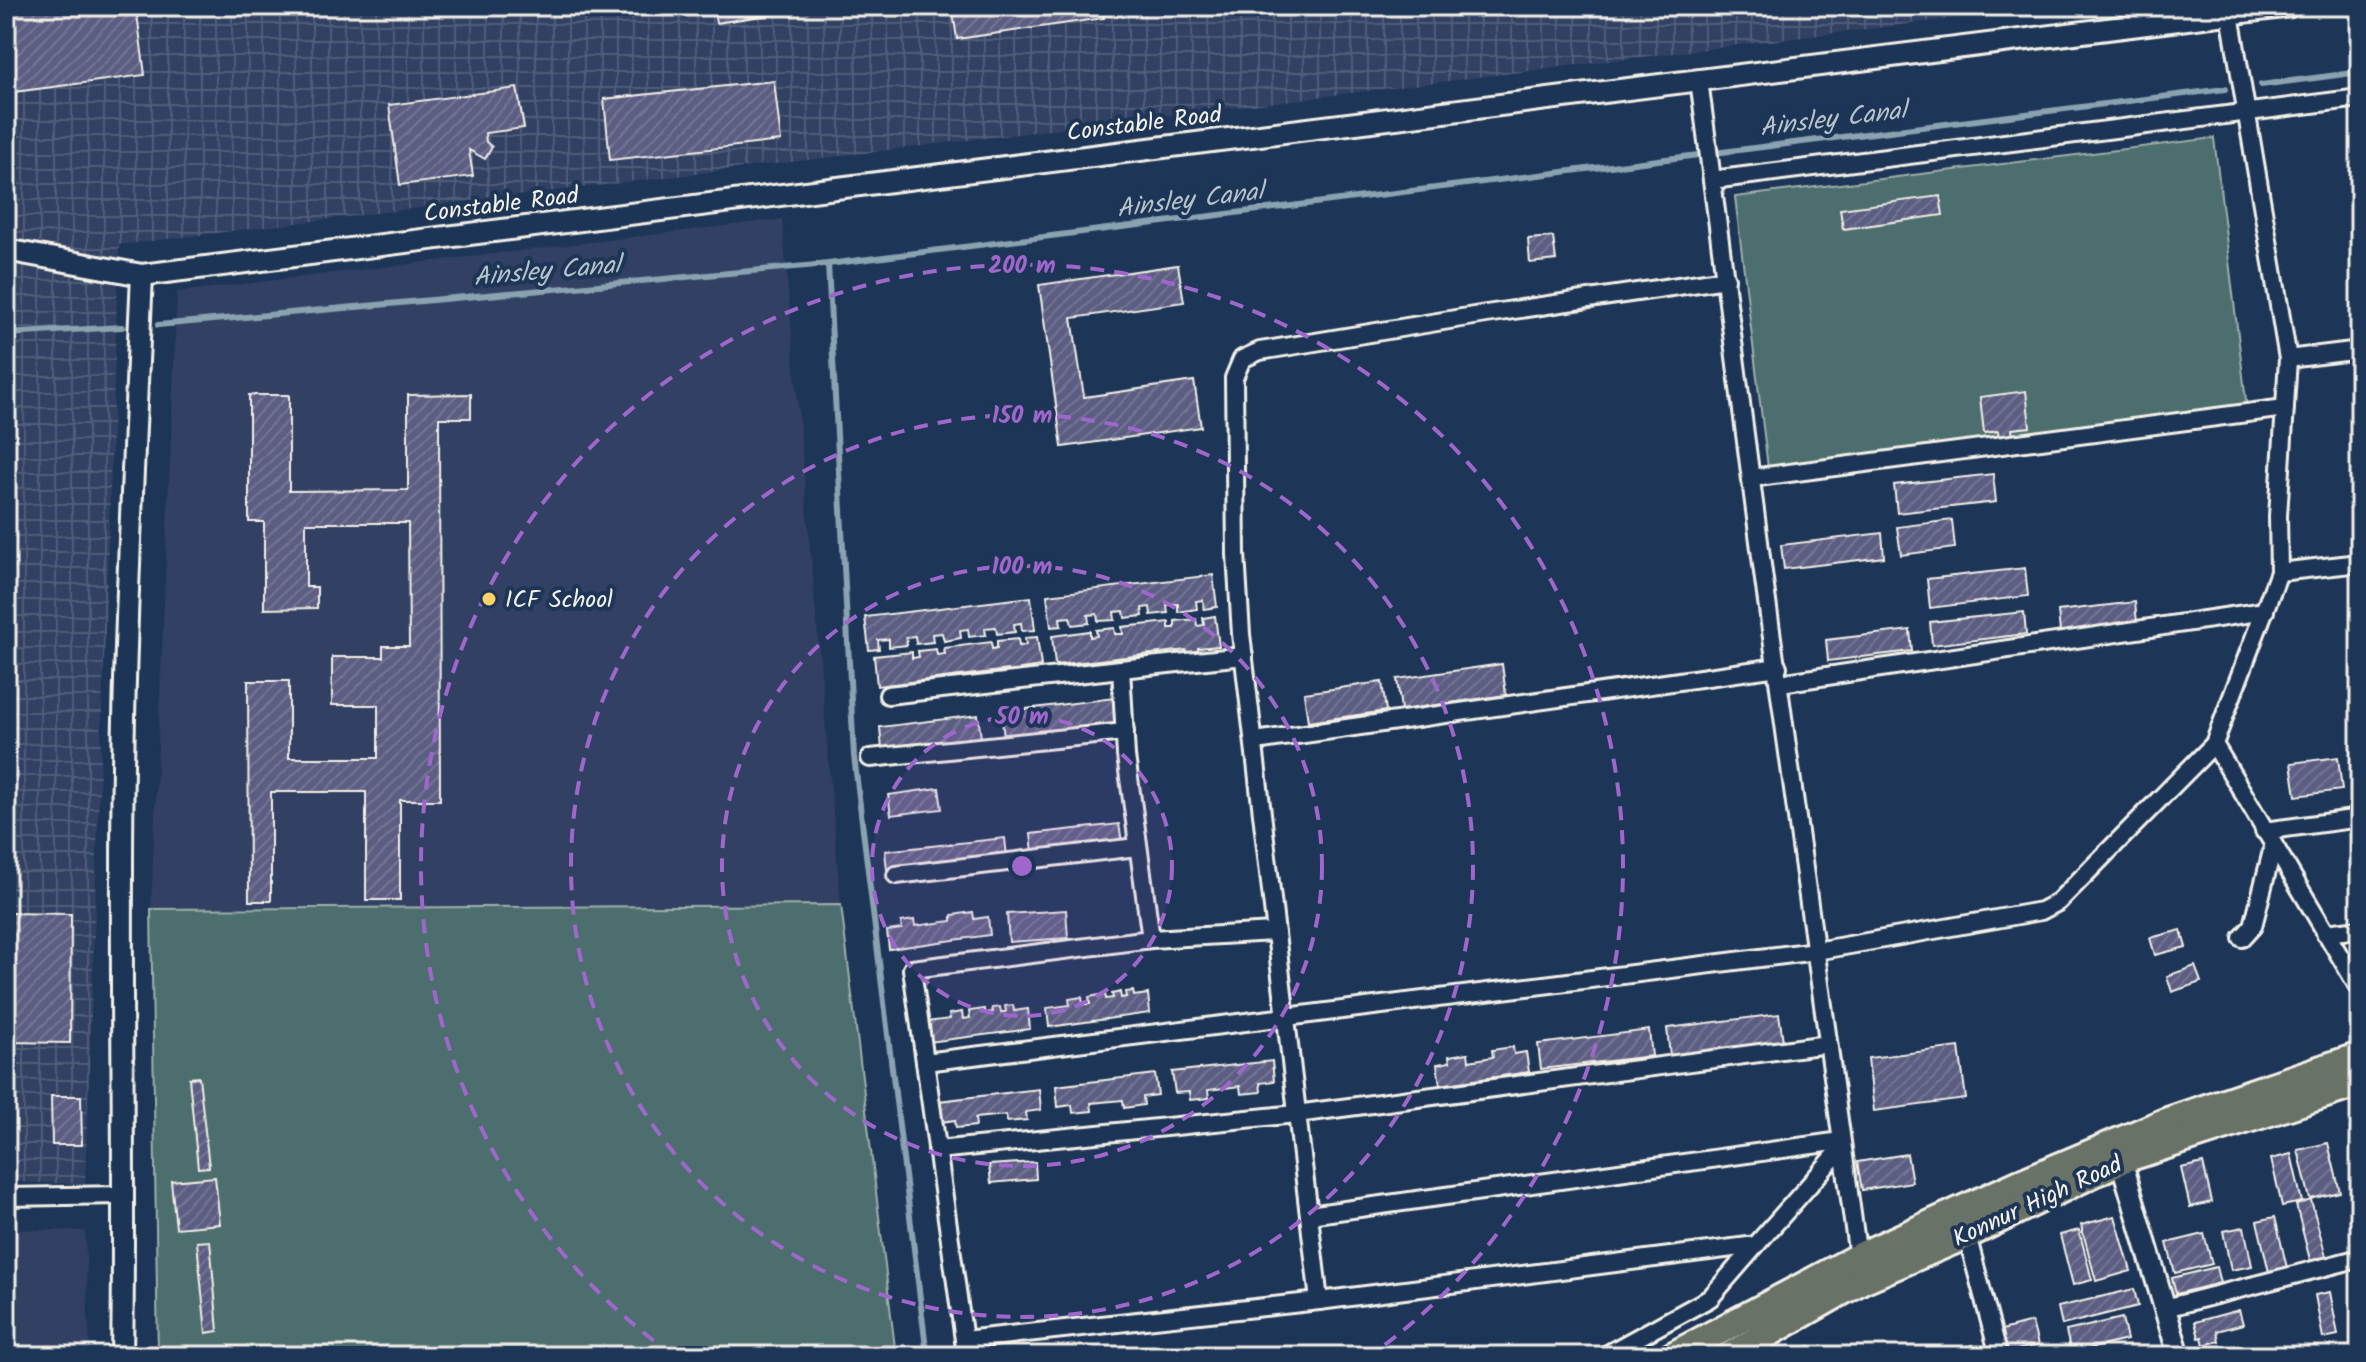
<svg xmlns="http://www.w3.org/2000/svg" width="2366" height="1362" font-family="Kalam,sans-serif">
	<style>
		.built { fill: #304164 }
		.industrial { fill: url(#industrial-grid) }
		.green { fill: #4d6e6e; stroke: #a0b0ab; stroke-width: 2 }
		.lines { fill: none; stroke-linecap: round; stroke-linejoin: round }
		.stream { stroke: #8ba2b1; stroke-width: 6 }
		.building { fill: url(#building-hatch); stroke: #f4f1e8; stroke-width: 2 }
		.minor-casing { stroke: #f4f1e8; stroke-width: 22 }
		.tertiary-casing { stroke: #f4f1e8; stroke-width: 26 }
		.primary-casing { stroke: #f4f1e8; stroke-width: 32 }
		.minor { stroke: #1d3557; stroke-width: 16 }
		.tertiary { stroke: #1d3557; stroke-width: 20 }
		.primary { stroke: #697266; stroke-width: 26 }
		.ring { fill: none; stroke: #9f67cb; stroke-width: 4; stroke-dasharray: 14 10 }
		.poi-dot { fill: #ffd166; stroke: #1d3557; stroke-width: 3 }
		.labels { text-anchor: middle; stroke-width: 8; stroke-linejoin: round; paint-order: stroke }
		.street-label { font-size: 24px; fill: #f4f1e8; stroke: #1d3557 }
		.poi-label { font-size: 24px; fill: #f4f1e8; stroke: #1d3557; text-anchor: start }
		.water-label { font-size: 26px; font-style: italic; fill: #b7c3c8; stroke: #1d3557 }
		.centre { fill: #9f67cb; stroke: #1d3557; stroke-width: 4 }
		.ring-label { font-size: 24px; text-anchor: middle; font-weight: bold; fill: #9f67cb; stroke: #1d3557; stroke-width: 8; stroke-linejoin: round; paint-order: stroke }
	</style>
	<defs>
		<pattern id="industrial-grid" width="8" height="8" patternUnits="userSpaceOnUse" patternTransform="scale(2)"><rect width="8" height="8" fill="#304164"/><path d="M0 4h8M4 0v8" fill="none" stroke="#4f5d7a"/></pattern>
		<pattern id="building-hatch" width="6" height="6" patternUnits="userSpaceOnUse" patternTransform="scale(2)"><rect width="6" height="6" fill="#5b5d82"/><path d="M-1 1l2-2M0 6l6-6M5 7l2-2" fill="none" stroke="#737594"/></pattern>
	</defs>
	<rect width="100%" height="100%" fill="#1d3557"/>
	<filter id="ink" filterUnits="userSpaceOnUse"><feTurbulence type="fractalNoise" baseFrequency=".0125" numOctaves="2"/><feDisplacementMap in="SourceGraphic" scale="16" xChannelSelector="R" yChannelSelector="G"/><feConvolveMatrix kernelMatrix="1 2 1 2 8 2 1 2 1" color-interpolation-filters="sRGB"/></filter>
	<g filter="url(#ink)">
		<g class="built">
			<polygon points="782,219 841,905 151,909 177,292"/>
			<polygon points="6,1229 85,1231 90,1356 6,1356"/>
		</g>
		<polygon class="industrial" points="6,6 2055,6 119,245 85,1184 6,1182"/>
		<g class="green">
			<polygon points="2214,138 2248,417 1769,476 1735,197"/>
			<polygon points="841,905 896,1356 158,1356 151,909"/>
		</g>
		<g class="lines">
			<g class="stream">
				<polyline points="2261,85 2360,72"/>
				<polyline points="828,264 854,756 927,1356"/>
				<polyline points="158,325 828,264 2225,89"/>
				<polyline points="6,334 122,327"/>
			</g>
		</g>
		<g class="building">
			<polygon points="6,6 136,6 145,75 6,93"/>
			<polygon points="713,6 806,6 806,9 716,23"/>
			<polygon points="952,6 1103,6 1104,18 957,39"/>
			<polygon points="774,81 781,141 610,160 604,99"/>
			<polygon points="517,88 524,128 485,133 486,142 492,147 485,159 469,150 473,176 400,185 389,105"/>
			<polygon points="1940,196 1943,215 1843,229 1840,209"/>
			<polygon points="1553,237 1556,260 1530,263 1528,239"/>
			<polygon points="1178,265 1184,302 1072,318 1084,397 1194,381 1201,427 1062,447 1039,285"/>
			<polygon points="2026,391 2030,427 2012,429 2013,437 1999,439 1998,431 1984,433 1980,397"/>
			<polygon points="471,394 471,418 439,418 440,800 400,800 400,900 366,900 366,792 271,792 271,901 249,901 248,681 289,681 289,758 378,758 378,705 332,705 332,657 383,657 383,646 409,646 408,523 306,523 306,587 317,587 317,608 264,609 264,522 249,522 249,395 289,395 289,491 408,490 408,395"/>
			<polygon points="1993,474 1996,502 1897,513 1894,485"/>
			<polygon points="1952,520 1955,548 1901,555 1897,527"/>
			<polygon points="1882,533 1884,557 1784,569 1781,545"/>
			<polygon points="2025,568 2028,596 1930,608 1927,579"/>
			<polygon points="1213,575 1217,607 1204,609 1203,600 1196,601 1197,609 1178,612 1178,604 1167,605 1168,613 1151,615 1150,607 1142,608 1143,616 1125,618 1124,611 1114,612 1115,620 1098,621 1097,614 1088,615 1089,623 1072,625 1070,617 1060,618 1061,626 1051,627 1047,595"/>
			<polygon points="1031,597 1035,630 1022,631 1021,623 1014,624 1015,632 997,634 996,627 985,628 986,635 969,637 968,629 960,630 961,638 944,641 942,633 932,634 933,642 916,644 915,636 906,637 907,645 889,647 889,639 878,640 879,649 869,650 865,617"/>
			<polygon points="2135,602 2137,623 2060,632 2058,611"/>
			<polygon points="2024,612 2026,634 1932,645 1930,622"/>
			<polygon points="1215,616 1219,646 1198,648 1198,652 1187,654 1186,650 1055,665 1052,636 1090,631 1090,637 1097,636 1096,630 1114,628 1115,634 1123,634 1122,627 1169,622 1169,628 1175,628 1175,621 1196,619 1197,626 1204,625 1203,618"/>
			<polygon points="1910,630 1912,651 1828,661 1826,640"/>
			<polygon points="1037,637 1041,666 1020,669 1020,673 1009,674 1008,670 877,686 874,656 912,652 912,658 919,657 918,651 936,649 937,655 945,654 944,648 991,642 992,649 997,648 997,641 1018,639 1019,646 1026,645 1025,638"/>
			<polygon points="1502,664 1506,695 1401,710 1397,679"/>
			<polygon points="1382,682 1386,711 1308,722 1304,693"/>
			<polygon points="1114,698 1117,724 1004,737 1001,712"/>
			<polygon points="978,715 981,738 882,749 880,727"/>
			<polygon points="2338,757 2342,790 2296,796 2291,763"/>
			<polygon points="939,788 942,809 891,815 888,795"/>
			<polygon points="1119,824 1122,842 1033,853 1031,834"/>
			<polygon points="1005,838 1007,857 887,870 885,851"/>
			<polygon points="1066,910 1068,938 1009,942 1007,914"/>
			<polygon points="973,912 974,919 988,917 990,935 889,949 887,931 902,929 901,922 914,920 915,926 952,921 952,915"/>
			<polygon points="6,913 71,914 70,1043 6,1042"/>
			<polygon points="2181,930 2186,947 2155,955 2150,938"/>
			<polygon points="2195,966 2201,982 2172,992 2167,976"/>
			<polygon points="1133,991 1134,996 1148,994 1150,1013 1049,1027 1047,1008 1070,1005 1069,999 1082,997 1083,1004 1090,1004 1089,997 1105,994 1106,999 1113,998 1112,994 1120,992 1121,998 1126,997 1125,992"/>
			<polygon points="1013,1005 1014,1011 1028,1009 1030,1029 929,1042 926,1022 950,1019 949,1014 962,1012 963,1019 970,1018 969,1011 985,1009 985,1013 993,1012 992,1008 1000,1007 1001,1012 1006,1012 1005,1006"/>
			<polygon points="1779,1014 1783,1041 1670,1056 1667,1028"/>
			<polygon points="1649,1030 1652,1056 1541,1069 1538,1044"/>
			<polygon points="1513,1047 1514,1054 1526,1052 1529,1072 1440,1085 1437,1064 1450,1062 1449,1056 1468,1053 1469,1061 1493,1057 1492,1050"/>
			<polygon points="1959,1047 1966,1099 1874,1111 1868,1058"/>
			<polygon points="1272,1061 1274,1081 1260,1083 1261,1092 1241,1094 1240,1086 1208,1090 1209,1098 1190,1100 1189,1092 1175,1093 1172,1072"/>
			<polygon points="1155,1074 1158,1095 1143,1097 1144,1105 1124,1108 1123,1100 1091,1103 1092,1111 1073,1113 1072,1105 1058,1107 1056,1086"/>
			<polygon points="199,1077 209,1167 198,1168 189,1078"/>
			<polygon points="1039,1089 1041,1110 1026,1112 1027,1120 1007,1122 1006,1115 975,1118 976,1126 956,1128 955,1120 941,1122 939,1101"/>
			<polygon points="51,1096 81,1096 82,1145 52,1145"/>
			<polygon points="2360,1126 2360,1165 2350,1129"/>
			<polygon points="2328,1143 2340,1192 2310,1199 2298,1150"/>
			<polygon points="1907,1154 1912,1182 1862,1190 1857,1162"/>
			<polygon points="2291,1154 2302,1202 2282,1206 2271,1159"/>
			<polygon points="1035,1162 1036,1179 991,1183 989,1165"/>
			<polygon points="2203,1163 2212,1202 2190,1207 2181,1168"/>
			<polygon points="215,1177 220,1224 176,1228 171,1181"/>
			<polygon points="2311,1200 2327,1260 2311,1264 2296,1205"/>
			<polygon points="2360,1215 2360,1251 2352,1217"/>
			<polygon points="2115,1216 2131,1271 2096,1281 2081,1225"/>
			<polygon points="2275,1217 2287,1268 2269,1272 2257,1221"/>
			<polygon points="2244,1227 2252,1266 2231,1270 2223,1231"/>
			<polygon points="2079,1230 2092,1280 2073,1285 2060,1235"/>
			<polygon points="2204,1234 2212,1264 2175,1273 2167,1243"/>
			<polygon points="210,1241 218,1331 206,1333 197,1242"/>
			<polygon points="2216,1267 2220,1283 2176,1294 2172,1278"/>
			<polygon points="2134,1289 2138,1306 2062,1325 2058,1307"/>
			<polygon points="2330,1292 2338,1335 2323,1338 2315,1295"/>
			<polygon points="2239,1310 2243,1324 2217,1331 2219,1341 2204,1345 2202,1337 2199,1338 2195,1322"/>
			<polygon points="2122,1318 2127,1340 2071,1353 2066,1331"/>
			<polygon points="2032,1322 2038,1345 2008,1352 2002,1330"/>
			<polygon points="1973,1345 1975,1356 1950,1356 1949,1351"/>
			<polygon points="1810,1346 1814,1356 1782,1356"/>
			<polygon points="2243,1349 2245,1356 2220,1356"/>
		</g>
		<g class="lines">
			<g class="minor-casing">
				<g id="minor">
					<polyline points="2230,14 2288,359 2278,516 2279,572 2214,744 2360,990"/>
					<polyline points="1699,80 1764,580 1858,1257"/>
					<polyline points="1712,180 2360,98"/>
					<polyline points="2288,359 2360,350"/>
					<polyline points="1751,478 2285,408"/>
					<polyline points="2279,572 2360,563"/>
					<polyline points="1780,683 2265,611"/>
					<polyline points="888,695 1121,669"/>
					<polyline points="1255,741 1778,667"/>
					<polyline points="870,758 1125,732"/>
					<polyline points="2264,831 2360,818"/>
					<polyline points="896,875 1137,847"/>
					<polyline points="2325,933 2360,929"/>
					<polyline points="2242,938 2253,926 2273,847"/>
					<polyline points="1151,939 1126,756 1121,669 1244,656"/>
					<polyline points="925,1062 1816,951 2041,911 2058,902 2214,744"/>
					<polyline points="937,1150 1296,1114 1828,1044"/>
					<polyline points="6,1197 124,1195"/>
					<polyline points="1309,1215 1841,1141"/>
					<polyline points="1967,1235 1999,1356"/>
					<polyline points="1319,1301 1241,634 1236,554 1234,378 1242,359 1260,351 1486,314 1726,279"/>
					<polyline points="2165,1308 2360,1258"/>
					<polyline points="964,1340 912,969 1151,939 1274,932"/>
					<polyline points="966,1356 964,1340 1319,1301 1756,1245 1842,1148"/>
					<polyline points="1604,1356 1710,1298 1756,1245"/>
				</g>
			</g>
			<g class="tertiary-casing">
				<g id="tertiary">
					<polyline points="6,250 142,275 2291,6"/>
					<polyline points="2121,1160 2179,1356"/>
					<path d="M122,1356C125,1195 121,1034 122,873C122,673 133,474 142,275"/>
				</g>
			</g>
			<g class="primary-casing">
				<g id="primary">
					<polyline points="1672,1356 1858,1257 2018,1184 2165,1122 2360,1056"/>
					<polyline points="1729,1356 1862,1280 1967,1235 2121,1160 2360,1083"/>
				</g>
			</g>
			<use href="#minor" class="minor"/>
			<use href="#tertiary" class="tertiary"/>
			<use href="#primary" class="primary"/>
		</g>
	</g>
	<circle cx="1022" cy="866" r="150" fill="#9f67cb" fill-opacity=".12"/>
	<g class="ring">
		<circle cx="1022" cy="866" r="150"/>
		<circle cx="1022" cy="866" r="300"/>
		<circle cx="1022" cy="866" r="451"/>
		<path d="M673 1355A601 601 0 1 1 1371 1355"/>
	</g>
	<circle class="poi-dot" cx="489" cy="599" r="8"/>
	<g class="labels">
		<g class="street-label">
			<text transform="translate(1144 123) rotate(-7)" y="8">Constable Road</text>
			<text transform="translate(501 204) rotate(-7)" y="8">Constable Road</text>
			<text transform="translate(2037 1201) rotate(-25)" y="8">Konnur High Road</text>
		</g>
		<g class="poi-label">
			<text x="505" y="607">ICF School</text>
		</g>
		<g class="water-label">
			<text transform="translate(1833 118) rotate(-7)" y="9">Ainsley Canal</text>
			<text transform="translate(1190 199) rotate(-7)" y="9">Ainsley Canal</text>
			<text transform="translate(547 270) rotate(-5)" y="9">Ainsley Canal</text>
		</g>
	</g>
	<circle cx="1022" cy="866" r="12" class="centre"/>
	<g class="ring-label">
		<text x="1022" y="273">200 m</text>
		<text x="1022" y="423">150 m</text>
		<text x="1022" y="574">100 m</text>
		<text x="1022" y="724">50 m</text>
	</g>
	<rect width="2366" height="1362" fill="none" stroke="#1d3557" stroke-width="32"/>
	<rect x="16" y="16" width="2334" height="1330" fill="none" stroke="#f4f1e8" stroke-width="3" filter="url(#ink)"/>
</svg>
